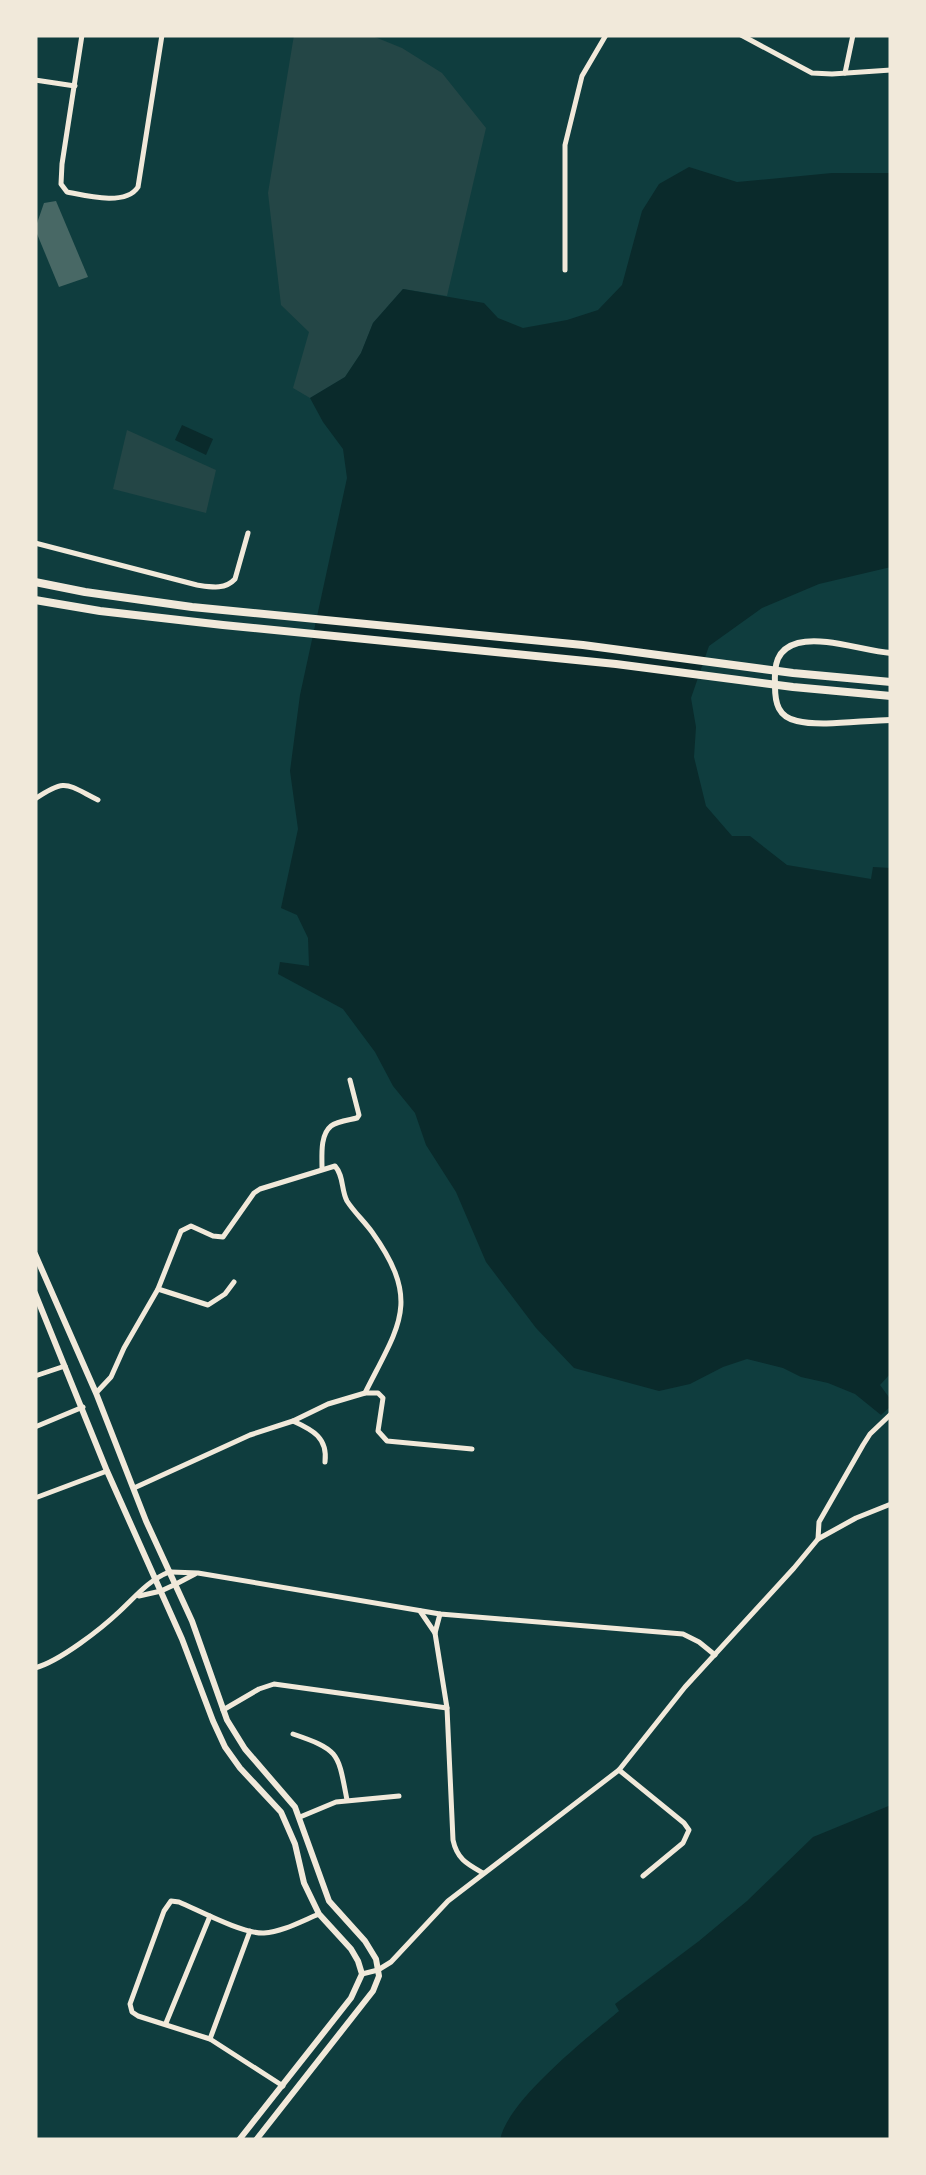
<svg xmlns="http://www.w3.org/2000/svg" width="926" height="2175" font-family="Montserrat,sans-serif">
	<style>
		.green { fill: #244646 }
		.water { fill: #0a2a2b }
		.building { fill: #486865 }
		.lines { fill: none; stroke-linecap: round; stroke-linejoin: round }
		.minor { stroke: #f1e9da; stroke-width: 5 }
		.tertiary { stroke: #f1e9da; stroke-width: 5 }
		.secondary { stroke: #f1e9da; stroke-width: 6 }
		.trunk { stroke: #f1e9da; stroke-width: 8 }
	</style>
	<rect width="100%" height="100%" fill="#0f3d3e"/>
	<g class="green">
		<polygon points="294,35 370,35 402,48 442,73 486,128 447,296 403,289 373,323 361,353 345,377 310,398 293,388 309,332 281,305 268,193"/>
		<polygon points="127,430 216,470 206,513 113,489"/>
	</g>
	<g class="water">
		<polygon points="689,167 737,182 832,173 891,173 891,567 819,584 762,608 709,646 691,698 696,727 694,757 706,806 732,836 750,836 787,865 871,879 873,867 891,868 891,1373 880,1385 891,1400 891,1406 881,1415 855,1394 828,1383 801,1377 783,1368 747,1359 723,1367 690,1384 659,1391 574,1368 536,1328 486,1262 456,1192 426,1145 415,1113 393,1086 375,1052 343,1009 278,974 280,962 309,966 308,938 297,915 281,908 298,829 290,771 300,695 347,478 343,449 323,422 310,398 345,377 361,353 373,323 403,289 484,303 498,318 523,328 567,320 598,310 622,285 642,211 659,184"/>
		<polygon points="182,425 213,439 206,455 175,440"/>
		<path d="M891,1805V2140H500C507,2101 587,2038 619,2011L615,2004L699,1941L747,1901L813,1837Z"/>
	</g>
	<polygon class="building" points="56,201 88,277 59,287 35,229 44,203"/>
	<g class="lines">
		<g class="minor">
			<path d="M82,35L62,164L61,184L67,192C87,196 126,206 138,187L162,35"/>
			<polyline points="741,35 812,73 832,74 891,70"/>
			<polyline points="845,73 853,35"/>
			<polyline points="35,80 75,86"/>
			<polyline points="565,270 565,145 582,76 606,35"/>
			<path d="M35,543L197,585C211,587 225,590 235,579L248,533"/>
			<path d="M35,799C66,778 66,784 98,800"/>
			<path d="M322,1168C322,1155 320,1135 331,1126C337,1121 349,1120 357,1118L359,1115L350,1080"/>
			<polyline points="158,1289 208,1305 225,1294 234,1282"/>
			<polyline points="35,1376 65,1366"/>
			<path d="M96,1393L111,1377L124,1348L158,1289L181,1231L191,1226L213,1236L223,1237L254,1193L260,1189L335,1166C344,1176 341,1190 347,1201C354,1212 364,1221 372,1232C422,1302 399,1325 365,1393"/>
			<path d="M293,1421C313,1430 328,1438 325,1462"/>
			<polyline points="35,1427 83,1407"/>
			<polyline points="134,1488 250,1435 293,1421 328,1404 365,1393 378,1393 383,1398 378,1431 387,1441 472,1449"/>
			<polyline points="35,1498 107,1471"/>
			<polyline points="818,1539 856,1518 891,1504"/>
			<polyline points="171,1572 198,1573 440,1614 683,1634 699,1642 715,1655"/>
			<polyline points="176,1584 195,1574"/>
			<polyline points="420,1611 435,1633"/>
			<path d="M440,1614L435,1633L447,1708L453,1840C457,1859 467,1864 483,1873"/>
			<polyline points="223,1710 259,1689 274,1684 447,1708"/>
			<path d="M293,1734C340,1750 338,1753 347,1800"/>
			<polyline points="619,1770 684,1823 689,1830 683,1843 643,1876"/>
			<polyline points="300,1817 336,1802 399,1796"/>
			<polyline points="362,1974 378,1970 391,1962 448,1901 619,1770 685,1687 794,1568 818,1539 819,1522 863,1445 870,1434 891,1414"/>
			<polyline points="166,2023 210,1916"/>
			<polyline points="210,2039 250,1931"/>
			<path d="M283,2086L210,2039L138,2016L132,2012L130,2004L164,1911L171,1901L179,1902C200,1911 243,1934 264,1933C282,1932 302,1921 319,1914"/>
		</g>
		<g class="tertiary">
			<polyline points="139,1596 161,1591 176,1584"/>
			<path d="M35,1668C60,1661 101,1629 120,1611C136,1596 149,1580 169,1572"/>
		</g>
		<g class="secondary">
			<path d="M891,653C864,651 824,636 798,643C776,649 774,665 775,686C775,703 778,717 797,721C821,727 865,720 891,720"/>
			<polyline points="35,1254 96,1393 146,1521 192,1621 227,1720 245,1749 295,1807 329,1901 365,1941 376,1959 379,1976 373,1991 256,2140"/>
			<polyline points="35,1293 107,1471 182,1639 213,1721 225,1747 240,1768 281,1812 295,1844 304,1883 319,1914 351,1949 358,1961 362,1974 351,1998 239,2140"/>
		</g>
		<g class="trunk">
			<polyline points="35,582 85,592 192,607 583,645 793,673 891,682"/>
			<polyline points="35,600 100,611 223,625 616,664 793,687 891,696"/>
		</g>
	</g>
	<rect width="926" height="2175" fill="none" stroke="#f1e9da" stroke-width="75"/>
</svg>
